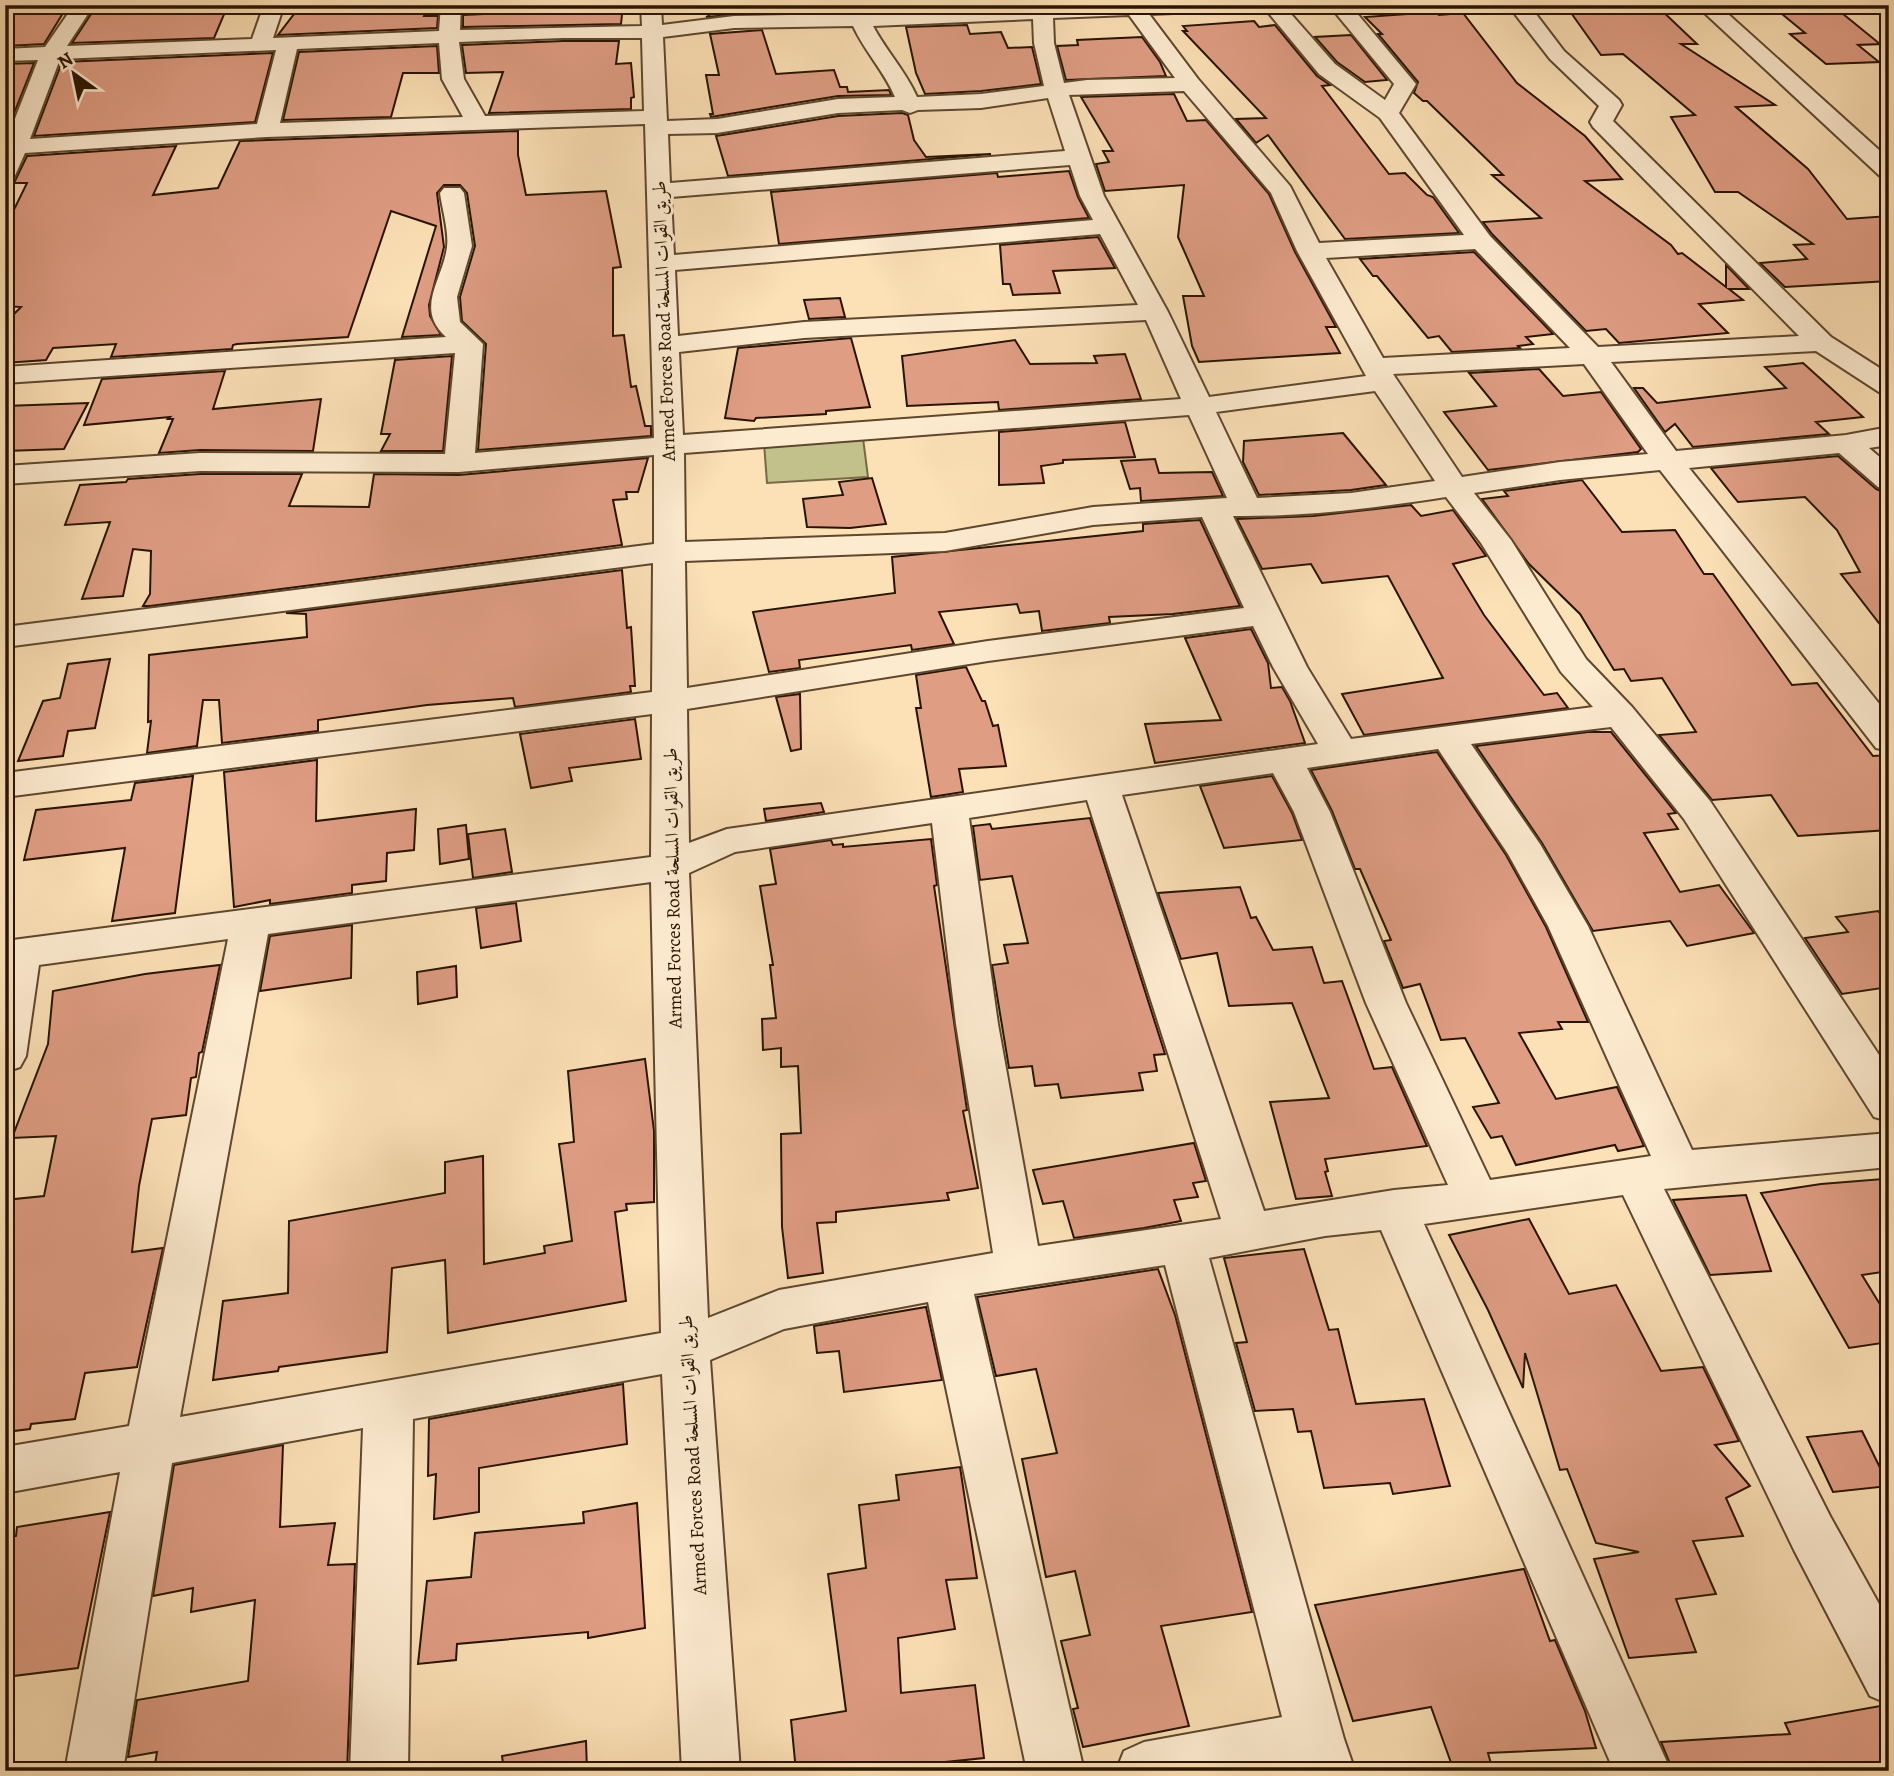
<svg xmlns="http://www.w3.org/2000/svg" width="1894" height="1776" font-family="Alegreya,Amiri,serif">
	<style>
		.green { fill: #c3c18b; stroke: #766a46; stroke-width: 2 }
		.building { fill: #df9d84; stroke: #291400; stroke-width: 2 }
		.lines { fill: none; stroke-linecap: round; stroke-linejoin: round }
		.minor-casing { stroke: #5e472e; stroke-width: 4 }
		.minor { fill: #fdebd0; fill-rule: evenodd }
		.labels { text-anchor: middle; stroke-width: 6; stroke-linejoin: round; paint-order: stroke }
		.street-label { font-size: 19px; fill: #291400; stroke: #fdebd0 }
	</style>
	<rect width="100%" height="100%" fill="#fce0b6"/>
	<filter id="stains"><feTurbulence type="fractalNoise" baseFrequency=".00286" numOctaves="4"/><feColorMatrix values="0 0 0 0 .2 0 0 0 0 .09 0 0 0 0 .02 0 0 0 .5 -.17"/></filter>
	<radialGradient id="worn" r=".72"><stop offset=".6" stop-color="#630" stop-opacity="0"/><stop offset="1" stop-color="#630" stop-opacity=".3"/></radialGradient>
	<polygon class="green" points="863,438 868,477 767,483 764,443"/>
	<g class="building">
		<polygon points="26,5 68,5 44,44 5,46 5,28 15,12 21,12"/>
		<polygon points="147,5 228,5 214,38 72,43 95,8"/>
		<polygon points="301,5 429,5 424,16 438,16 437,28 278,35"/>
		<polygon points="507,5 623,5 621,24 463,27 463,15 506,13"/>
		<polygon points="709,5 753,5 756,13 706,17 709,16"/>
		<polygon points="1771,5 1832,5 1880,44 1858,45 1879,62 1826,64 1790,34 1805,33"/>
		<polygon points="1658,7 1697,44 1681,44 1775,105 1736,107 1808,169 1847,219 1889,216 1889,281 1785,287 1760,263 1807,259 1794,245 1813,244 1738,192 1715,192 1671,117 1695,115 1623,54 1601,55 1569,10"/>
		<polygon points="1436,12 1439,15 1463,13 1517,83 1585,136 1622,179 1585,181 1671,245 1678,254 1682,253 1726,287 1726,265 1749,289 1729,289 1743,300 1699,304 1728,333 1619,343 1606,329 1586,331 1492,234 1483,222 1541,218 1492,175 1503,175 1427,101 1423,101 1414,93 1418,82 1378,34 1382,34 1365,17"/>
		<polygon points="1254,21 1259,27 1275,25 1317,76 1330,85 1322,86 1389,174 1405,173 1427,195 1433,197 1459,233 1345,239 1268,135 1256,143 1236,119 1266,118 1183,31 1187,31 1183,26"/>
		<polygon points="967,25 970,34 1001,32 1008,48 1032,47 1041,84 981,91 925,94 916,73 906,27"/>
		<polygon points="762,30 776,74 834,70 840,87 847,87 848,92 889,90 891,95 838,96 711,117 710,114 713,114 706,75 719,75 710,34"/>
		<polygon points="1351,35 1387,80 1365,82 1337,62 1315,37"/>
		<polygon points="1142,37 1160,62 1166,76 1066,80 1057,46 1078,45 1077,40"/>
		<polygon points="563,41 619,41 616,64 631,63 634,97 631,98 631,109 489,113 503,72 466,73 462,45"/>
		<polygon points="437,46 439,73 403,73 391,117 283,120 299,52"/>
		<polygon points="273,53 255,122 34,136 62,62"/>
		<polygon points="34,63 5,136 5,64"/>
		<polygon points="1174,94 1187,121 1206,120 1269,194 1295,252 1336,327 1326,327 1340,353 1199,362 1192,346 1183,296 1204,296 1178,237 1184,185 1105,191 1096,164 1109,162 1103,151 1113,151 1081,97"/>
		<polygon points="902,113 908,115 914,140 926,157 991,154 728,176 716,136 838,116"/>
		<polygon points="518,131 518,155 526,195 606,191 621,267 613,268 613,336 624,335 631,387 636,386 645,426 651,426 651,436 478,450 486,344 462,321 460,297 475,246 467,193 460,185 444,185 437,193 444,247 429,305 430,316 441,335 402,337 436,226 391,211 348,337 237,344 233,345 232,349 111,357 116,344 53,348 46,360 5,363 5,323 21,307 5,306 5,228 27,183 11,183 15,181 27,156 176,146 153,195 218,188 240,141"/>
		<polygon points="1069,171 1078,197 1089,218 779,244 771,192 997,173 998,177"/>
		<polygon points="1098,237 1115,268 1053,271 1060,293 1013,295 1010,284 1003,284 1000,245"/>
		<polygon points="1474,252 1553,334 1526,337 1533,344 1518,346 1520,348 1452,352 1439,336 1428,338 1377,276 1373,276 1360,259"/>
		<polygon points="840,298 845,317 809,319 804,300"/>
		<polygon points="851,338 870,407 826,411 826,414 756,418 754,421 725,418 738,348"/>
		<polygon points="1015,340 1030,364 1097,363 1094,356 1125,354 1141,399 999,410 998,402 907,406 902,356"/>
		<polygon points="452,356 443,451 381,451 390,434 381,434 395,360"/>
		<polygon points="1803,363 1863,417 1816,422 1829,434 1693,447 1675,424 1665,432 1634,388 1643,388 1657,403 1786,388 1765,367"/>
		<polygon points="1539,369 1563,396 1601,392 1641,449 1638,452 1488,470 1444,412 1496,406 1469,373"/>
		<polygon points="225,371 213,409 321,399 313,451 200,450 159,453 173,419 168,419 170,417 84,425 102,379"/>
		<polygon points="88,403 64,449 5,451 5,406"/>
		<polygon points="1125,422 1135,457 1063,460 1063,463 1041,466 1044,483 999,485 999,432"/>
		<polygon points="1343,433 1386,485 1351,490 1259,495 1243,462 1244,441"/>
		<polygon points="1838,456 1876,489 1889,495 1889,636 1841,574 1860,572 1837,530 1805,497 1738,502 1711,468"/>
		<polygon points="648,458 638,492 626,492 627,499 613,500 622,545 150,606 143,606 150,594 151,551 133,549 123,596 82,599 110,522 65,525 80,485 126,482 128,479 200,474 302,474 289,506 369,507 374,474 459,475"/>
		<polygon points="1155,459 1159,473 1212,472 1223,496 1141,501 1140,488 1130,489 1121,461"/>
		<polygon points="872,478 886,524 850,528 807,527 803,499 843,495 839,482"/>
		<polygon points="1582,480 1622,532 1675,530 1704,574 1713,574 1792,685 1817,683 1873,756 1889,755 1889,830 1798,836 1771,795 1712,800 1659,735 1696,732 1662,678 1631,681 1624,669 1614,670 1580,614 1529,564 1482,499 1508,496 1504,491"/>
		<polygon points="1411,505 1421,516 1453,510 1486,556 1453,564 1484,615 1544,695 1557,693 1568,708 1364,735 1342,694 1443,678 1388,576 1322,583 1311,564 1262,569 1237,519 1313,516"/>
		<polygon points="1200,520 1240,606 1173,614 1109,617 1110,623 1042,631 1039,611 1020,613 1017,604 939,612 954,644 912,650 911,645 799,660 800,668 769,672 753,612 895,593 892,557 1143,531 1143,524"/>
		<polygon points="622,570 627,628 631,627 635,686 630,686 631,692 515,707 513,698 427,705 318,720 318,731 222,743 219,700 203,700 197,746 147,753 151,721 148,722 149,655 307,637 306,614 286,613"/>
		<polygon points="1251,629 1268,663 1271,688 1282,687 1290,701 1305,743 1155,763 1145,724 1221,720 1185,638"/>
		<polygon points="110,659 95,728 68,731 63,756 18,761 43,701 60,698 68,664"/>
		<polygon points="966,667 982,701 985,701 993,726 998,725 1006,766 959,769 963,792 931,797 916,708 921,708 916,675"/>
		<polygon points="800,694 801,749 791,751 776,697"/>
		<polygon points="635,719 641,759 569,768 572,781 531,788 520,734"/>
		<polygon points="1588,732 1611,732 1676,813 1668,814 1678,829 1644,833 1680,892 1719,885 1754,933 1687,946 1670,921 1593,931 1542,843 1476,746"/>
		<polygon points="1437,752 1506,855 1546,927 1588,1022 1558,1022 1562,1029 1519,1033 1556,1099 1617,1087 1644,1146 1618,1151 1615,1145 1516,1165 1502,1136 1491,1138 1473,1107 1499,1103 1465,1038 1441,1040 1420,984 1403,988 1384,941 1391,940 1360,869 1355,869 1332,811 1311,770"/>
		<polygon points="317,760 316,821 416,809 414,850 387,853 386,881 352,885 352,893 270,904 270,900 234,907 224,772"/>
		<polygon points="193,776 175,913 112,921 125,848 24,860 36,810 131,800 135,783"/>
		<polygon points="1272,776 1292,813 1302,840 1224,848 1200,786"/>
		<polygon points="821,803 824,812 766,821 764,809"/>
		<polygon points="1090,818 1165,1054 1154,1055 1157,1071 1139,1073 1143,1090 1061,1098 1058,1084 1035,1086 1032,1066 1009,1068 992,965 1008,963 1004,945 1028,943 1012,876 980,880 973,826 990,824 992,829"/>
		<polygon points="466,825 469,859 440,864 438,829"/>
		<polygon points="505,829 512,872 473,878 468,834"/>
		<polygon points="931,839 937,885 934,886 967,1110 963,1111 978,1188 947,1193 949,1200 836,1212 836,1222 817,1223 823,1273 788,1278 782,1227 781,1134 801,1133 798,1066 781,1067 781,1048 763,1050 762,1019 776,1018 770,965 773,965 760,886 776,884 770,849 831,840 833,845 843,844 843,847"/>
		<polygon points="1240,887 1251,918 1256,917 1273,950 1312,947 1324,983 1342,981 1374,1069 1392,1067 1427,1146 1325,1159 1328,1171 1325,1172 1332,1196 1296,1199 1270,1102 1329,1098 1292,1003 1229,1006 1217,953 1181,959 1158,893"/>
		<polygon points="516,903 521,941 481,948 476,908"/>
		<polygon points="1878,911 1889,925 1889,987 1842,994 1805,938 1848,932 1836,917"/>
		<polygon points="352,925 351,978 260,991 270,936"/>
		<polygon points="220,965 202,1052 199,1053 196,1077 191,1078 186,1115 152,1119 139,1186 132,1252 163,1248 137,1367 85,1373 75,1419 31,1424 30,1429 5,1432 5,1200 44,1196 56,1136 12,1138 48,1044 53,991 145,974"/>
		<polygon points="456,966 457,997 418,1004 417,972"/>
		<polygon points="645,1059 654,1131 654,1202 626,1204 627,1210 615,1212 626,1301 448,1333 445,1260 392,1268 387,1352 279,1367 278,1371 213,1380 223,1301 288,1293 289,1221 445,1193 445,1162 483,1156 484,1264 545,1253 544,1246 572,1241 559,1144 574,1142 568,1071"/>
		<polygon points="1194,1143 1206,1181 1193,1183 1198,1197 1174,1200 1181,1221 1144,1228 1074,1238 1063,1201 1043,1204 1033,1170"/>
		<polygon points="1883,1179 1889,1190 1889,1271 1862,1275 1889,1319 1889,1342 1849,1348 1761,1193 1821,1184"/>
		<polygon points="1746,1195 1771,1271 1710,1275 1673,1200"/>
		<polygon points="1529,1219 1569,1294 1616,1285 1661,1371 1703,1367 1739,1441 1715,1445 1750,1486 1726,1498 1743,1536 1693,1541 1716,1594 1676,1599 1696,1652 1629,1658 1594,1559 1639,1552 1596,1543 1567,1469 1560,1470 1525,1353 1523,1388 1488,1310 1449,1235"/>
		<polygon points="1304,1249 1329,1330 1338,1329 1356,1404 1424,1399 1450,1486 1393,1494 1390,1483 1324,1488 1311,1431 1298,1432 1293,1409 1255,1411 1236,1343 1247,1342 1224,1258"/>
		<polygon points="1158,1269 1175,1315 1252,1612 1161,1626 1189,1726 1083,1747 1073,1709 1078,1708 1061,1641 1090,1635 1075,1571 1046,1577 1022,1459 1057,1453 1036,1369 996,1376 977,1297"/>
		<polygon points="926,1307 942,1380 844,1392 839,1351 817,1353 814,1326"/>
		<polygon points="623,1384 627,1444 479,1468 479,1512 434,1519 436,1474 428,1476 429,1419"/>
		<polygon points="1862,1431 1889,1486 1833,1492 1807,1437"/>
		<polygon points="283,1445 280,1527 335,1523 328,1565 355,1564 347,1771 154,1771 157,1752 128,1757 137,1700 248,1681 255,1600 191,1612 193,1588 153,1596 174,1465"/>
		<polygon points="960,1467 977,1578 946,1580 955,1629 898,1638 901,1693 975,1685 984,1758 897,1767 898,1771 796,1771 791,1720 846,1711 828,1574 866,1568 859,1505 899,1500 896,1475"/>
		<polygon points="637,1503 645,1628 588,1638 588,1632 457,1644 456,1660 418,1664 427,1581 471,1577 475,1533 584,1523 583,1512"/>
		<polygon points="110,1512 78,1668 5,1677 5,1538 16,1536 17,1527"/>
		<polygon points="1524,1569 1550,1641 1555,1640 1585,1711 1596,1748 1488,1753 1493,1771 1454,1771 1431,1707 1353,1721 1315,1605"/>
		<polygon points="1880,1706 1889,1722 1889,1771 1808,1771 1806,1766 1738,1771 1673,1771 1661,1742 1790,1734 1785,1723"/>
		<polygon points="586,1741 587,1771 504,1771 502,1756"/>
	</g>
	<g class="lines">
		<g class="minor-casing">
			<g id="minor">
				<path d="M74,5H94L67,46L252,39L264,5H284L273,38L439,31L441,5H461L460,30L642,26L641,5H661L662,25L734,16L849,14L847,5H867L869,14L1029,5H1232L1222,11L1149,14L1198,79L1290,186L1319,243L1464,235L1380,118L1319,74L1262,5H1283L1335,64L1385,100L1394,84L1329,5H1350L1416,84L1399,113L1490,236L1598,347L1799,336L1593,127L1590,122L1599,106L1550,59L1508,5H1529L1564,51L1619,100L1622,105L1613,121L1831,337L1889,374V394L1879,392L1816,351L1611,362L1676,451L1846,435L1889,427V445L1869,448L1889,465V490L1878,487L1839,453L1689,468L1889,716V751L1876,748L1660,470L1560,480L1474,493L1511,540L1586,659L1632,707L1710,801L1889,1070V1121L1874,1117L1684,819L1611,727L1471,744L1540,844L1588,926L1692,1150L1889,1133V1167L1664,1189L1830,1516L1889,1622V1704L1870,1696L1794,1550L1623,1195L1424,1224L1671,1771H1614L1381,1230L1325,1236L1209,1258L1344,1739L1355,1771H1116L1124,1751L1144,1742L1282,1717L1165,1265L974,1294L1084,1771H1027L928,1302L784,1329L710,1360L740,1771H682L662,1374L413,1419L408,1771H350L363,1428L172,1463L123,1771H65L120,1472L5,1493V1447L129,1426L228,939L39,965L26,1056L20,1067L5,1072V941L651,857L652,714L5,797V773L652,692L653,563L5,647V627L654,544V455L459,472L200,471L5,484V466L200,453L445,454L455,353L5,383V367L446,337C414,308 443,280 447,247C449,231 442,209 440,193L444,188H460L464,193L472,246L457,297L460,322L483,344L475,453L654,438L645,124L267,137L25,153L13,180L5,182V144L38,60L5,61V49L45,47ZM1129,15L1175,78L1087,80L1064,83L1054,43L1053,18ZM1033,19L1034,43L1044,86L981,94L917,97C905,70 886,51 873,26ZM853,26C865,52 884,71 895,97L838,99L717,119L667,121L663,37L734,28ZM563,38H642L644,111L485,116L464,79L459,42ZM439,43L442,79L463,117L280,123L297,49ZM276,50L257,124L30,139L60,59ZM1184,91L1271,193L1297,251L1366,376L1209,397L1168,312L1104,196L1069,95ZM1048,98L1065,151L670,183L668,134L717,133L838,113L902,110L910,113L918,110L981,108ZM1070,165L1080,196L1093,220L674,255L671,197ZM1100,234L1138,305L804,322L678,336L675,270ZM1475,249L1570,348L1383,358L1326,258ZM1146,320L1181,399L683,435L679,352L804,338ZM1584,364L1648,454L1560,462L1462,477L1393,374ZM1375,391L1435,481L1351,493L1257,498L1216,412ZM1189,415L1227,498L1093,507L945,533L685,542L684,453ZM1446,497L1481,543L1561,672L1593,707L1351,739L1307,667L1233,516C1305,517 1375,508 1446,497ZM1202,517L1244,608L988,641L687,688L685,561L945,551L1093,525ZM1253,626L1273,667L1318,744L727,829L689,843L687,709L988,661ZM1438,749L1508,854L1548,926L1651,1156L1490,1180L1406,1003L1330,812L1307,768ZM1273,773L1294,812L1366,1003L1448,1185L1394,1190L1264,1211L1122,795ZM1087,800L1221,1219L1038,1246L998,1024L969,818ZM932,823L956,1024L993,1253L779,1290L708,1318L689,873L735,852ZM651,882L661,1333L180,1417L268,934Z"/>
				<polygon points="1696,5 1718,5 1889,159 1889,179 1881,177"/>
			</g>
		</g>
		<use href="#minor" class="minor"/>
	</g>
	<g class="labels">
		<g class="street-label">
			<text transform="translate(663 321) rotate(-92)" y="7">Armed Forces Road طريق القوات المسلحة</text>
			<text transform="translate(672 888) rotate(-91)" y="7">Armed Forces Road طريق القوات المسلحة</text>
			<text transform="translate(692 1455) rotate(-93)" y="7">Armed Forces Road طريق القوات المسلحة</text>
		</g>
	</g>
	<rect width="1894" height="1776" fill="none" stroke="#fce0b6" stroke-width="28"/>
	<rect x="7" y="7" width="1880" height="1762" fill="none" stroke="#291400" stroke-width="3.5"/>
	<rect x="14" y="14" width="1866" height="1748" fill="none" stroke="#291400" stroke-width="2"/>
	<g transform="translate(74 74) rotate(327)" stroke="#fdebd0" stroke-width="5" paint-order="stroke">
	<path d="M0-5L12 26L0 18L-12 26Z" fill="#291400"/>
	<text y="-10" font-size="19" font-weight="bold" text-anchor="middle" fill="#291400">N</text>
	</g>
	<rect width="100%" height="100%" filter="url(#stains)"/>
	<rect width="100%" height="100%" fill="url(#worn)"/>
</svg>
